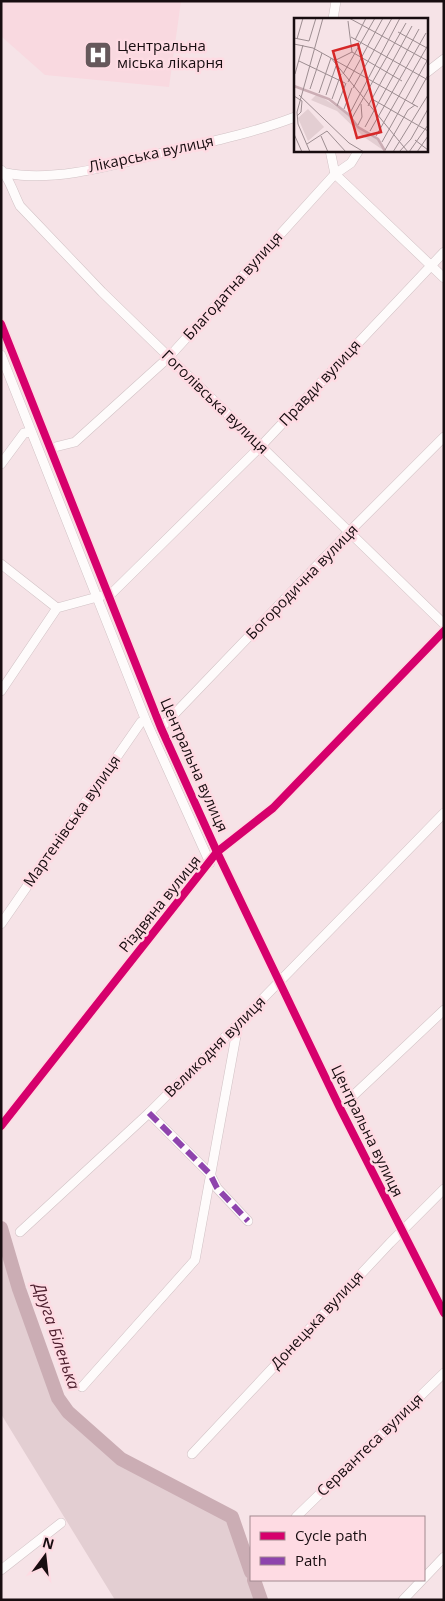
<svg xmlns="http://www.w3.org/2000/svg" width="445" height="1601" font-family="'Open Sans',sans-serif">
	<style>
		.built { fill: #f9d9e0 }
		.green { fill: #e3ced2 }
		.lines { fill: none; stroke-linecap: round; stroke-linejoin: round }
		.river { stroke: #cbadb4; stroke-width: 14 }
		.minor-casing { stroke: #d1c2c5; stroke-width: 10 }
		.minor { stroke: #fefbfb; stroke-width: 9 }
		.quiet { stroke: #8e44ad; stroke-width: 6; stroke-dasharray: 12 6; stroke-linecap: butt }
		.cycleway-casing { stroke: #fedbe3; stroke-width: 11 }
		.cycleway { stroke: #d6006c; stroke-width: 8 }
		.labels { text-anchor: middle; stroke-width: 5; stroke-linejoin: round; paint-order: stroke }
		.poi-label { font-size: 15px; fill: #180d10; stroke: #fedbe3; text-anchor: start }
		.street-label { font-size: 15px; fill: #180d10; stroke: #fedbe3 }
		.water-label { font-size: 16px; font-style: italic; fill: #4d1e2d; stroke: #fedbe3 }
		.inset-river { fill: none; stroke: #cbadb4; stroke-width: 2.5 }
		.inset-road { fill: none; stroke: #9d8d91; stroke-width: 1 }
		.view { fill: #d62828; fill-opacity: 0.15; stroke: #d62828; stroke-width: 2.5 }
		.inset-edge { fill: none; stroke: #180d10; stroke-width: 2.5 }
	</style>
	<rect width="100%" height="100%" fill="#f6e3e7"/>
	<polygon class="built" points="1,1 181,1 169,87 45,75 1,36"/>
	<polygon class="green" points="1,1228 19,1289 59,1398 68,1412 121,1459 232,1517 251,1572 251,1580 254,1580 261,1600 115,1600 1,1414"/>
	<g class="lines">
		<g class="river">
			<polyline points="1,1228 19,1289 58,1398 68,1412 121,1459 232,1517 251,1572"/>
			<polyline points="254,1580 261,1600"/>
		</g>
		<g class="minor-casing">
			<g id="minor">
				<polyline points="333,19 336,1"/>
				<polyline points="426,73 444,59"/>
				<polyline points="330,150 335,174 444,278"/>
				<path d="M1,170C8,175 15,197 20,206L102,292L444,624"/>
				<path d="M6,173C56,183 117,164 166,152C210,142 253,133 295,117"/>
				<polyline points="1,324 161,728 217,852 340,1108 444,1313"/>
				<polyline points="1,355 146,721 210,863"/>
				<polyline points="51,448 75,442 169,357 335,174 351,163 359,150"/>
				<polyline points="1,464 24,433 31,432"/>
				<polyline points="1,564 57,608"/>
				<polyline points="109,596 261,446 444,252"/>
				<polyline points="1,691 57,608 101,596"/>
				<polyline points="161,728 349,532 444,437"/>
				<polyline points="1,924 141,722 146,721"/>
				<polyline points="340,1108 444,1010"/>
				<polyline points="149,1113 210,1174 217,1188 248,1221"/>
				<polyline points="1,1126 217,852 273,808 444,631"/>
				<polyline points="20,1232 149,1113 238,1024 444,813"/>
				<polyline points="82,1387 195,1260 238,1025"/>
				<polyline points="192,1454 390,1243 444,1189"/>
				<polyline points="296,1517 444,1373"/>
				<polyline points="1,1570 61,1523"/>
				<polyline points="424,1578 444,1557"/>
				<polyline points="403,1600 422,1580"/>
			</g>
		</g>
		<use href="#minor" class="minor"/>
		<polyline class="quiet" points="149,1113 210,1174 217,1188 248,1221"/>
		<g class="cycleway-casing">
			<g id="cycleway">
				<polyline points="1,324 161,728 217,852 340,1108 444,1313"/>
				<polyline points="1,1126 217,852 273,808 444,631"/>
			</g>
		</g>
		<use href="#cycleway" class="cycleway"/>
	</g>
	<defs>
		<g id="hospital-square" transform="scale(1.4375)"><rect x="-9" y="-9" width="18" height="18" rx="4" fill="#66585b" stroke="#fedbe3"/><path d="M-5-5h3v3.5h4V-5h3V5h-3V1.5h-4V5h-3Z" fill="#fff"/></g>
	</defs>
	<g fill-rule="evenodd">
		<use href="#hospital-square" x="98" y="55"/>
	</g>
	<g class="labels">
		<g class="poi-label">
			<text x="117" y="51">Центральна<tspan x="117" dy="17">міська лікарня</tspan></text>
		</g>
		<g class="street-label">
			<text transform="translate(151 154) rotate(-12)" y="5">Лікарська вулиця</text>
			<text transform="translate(233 286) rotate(-48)" y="5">Благодатна вулиця</text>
			<text transform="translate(320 383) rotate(-47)" y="5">Правди вулиця</text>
			<text transform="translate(215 402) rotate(44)" y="5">Гоголівська вулиця</text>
			<text transform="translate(302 582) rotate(-46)" y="5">Богородична вулиця</text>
			<text transform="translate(194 765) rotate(66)" y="5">Центральна вулиця</text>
			<text transform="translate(72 821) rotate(-55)" y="5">Мартенівська вулиця</text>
			<text transform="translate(160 904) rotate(-51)" y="5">Різдвяна вулиця</text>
			<text transform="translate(215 1047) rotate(-45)" y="5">Великодня вулиця</text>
			<text transform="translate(367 1131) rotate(64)" y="5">Центральна вулиця</text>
			<text transform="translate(317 1320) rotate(-47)" y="5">Донецька вулиця</text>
			<text transform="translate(370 1445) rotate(-44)" y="5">Сервантеса вулиця</text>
		</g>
		<g class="water-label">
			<text transform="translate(57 1336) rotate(71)" y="6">Друга Біленька</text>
		</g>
	</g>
	<g transform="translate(294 18)">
		<rect width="134" height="134" fill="#f6e3e7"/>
		<path d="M23,76L55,97L64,109L84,121L92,134L70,119L43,93L17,82ZM14,91L30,109L14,123L4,100Z" fill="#e3ced2"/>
		<path class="inset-river" d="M0,68L35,81L55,97L64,109L84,121L91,133"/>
		<path class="inset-road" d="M55,0L134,43M54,3L58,34M104,14L133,30M57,19L134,62M0,20L15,23L22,0M3,21L9,0M61,22L72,0M0,26L19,30M19,30L37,40L114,134M58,34L108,63M37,40L124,89M42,42L58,34M5,43L51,65M1,56L9,27M49,56L81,0M54,64L89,0M59,70L98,0M16,71L28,35M25,75L37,40M5,77L55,125L70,134M32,77L42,48M0,78L8,83L7,94L3,98M38,81L47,56M78,81L134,113M118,86L134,57M43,88L52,65M74,88L118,8M50,91L58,70M56,95L106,0M58,100L112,5M64,107L68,99L67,86M71,109L125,11M76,113L132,15M0,116L8,134M27,118L34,134M82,118L134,27M121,122L134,132M88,124L134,41M13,126L33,113L52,134M91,132L114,92L121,87M16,134L4,106L3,94L29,0M99,134L134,77M105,134L117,121L134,91M115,134L134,107M123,134L134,118"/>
		<path class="view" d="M64,26L87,114L63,120L39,33Z"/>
		<rect width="134" height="134" class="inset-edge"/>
	</g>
	<rect width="445" height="1601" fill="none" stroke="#180d10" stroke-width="5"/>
	<rect x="250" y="1516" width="175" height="65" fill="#fedbe3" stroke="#a2898f"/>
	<rect x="260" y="1532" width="25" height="8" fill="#d6006c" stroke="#a2898f"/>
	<text x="295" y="1541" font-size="15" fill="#180d10">Cycle path</text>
	<rect x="260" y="1557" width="25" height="8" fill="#8e44ad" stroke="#a2898f"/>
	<text x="295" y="1566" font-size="15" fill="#180d10">Path</text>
	<g transform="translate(45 1556) rotate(15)" stroke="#fedbe3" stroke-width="4" paint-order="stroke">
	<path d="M0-4L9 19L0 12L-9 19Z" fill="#180d10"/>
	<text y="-8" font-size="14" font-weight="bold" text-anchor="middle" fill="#180d10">N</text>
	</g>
</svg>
